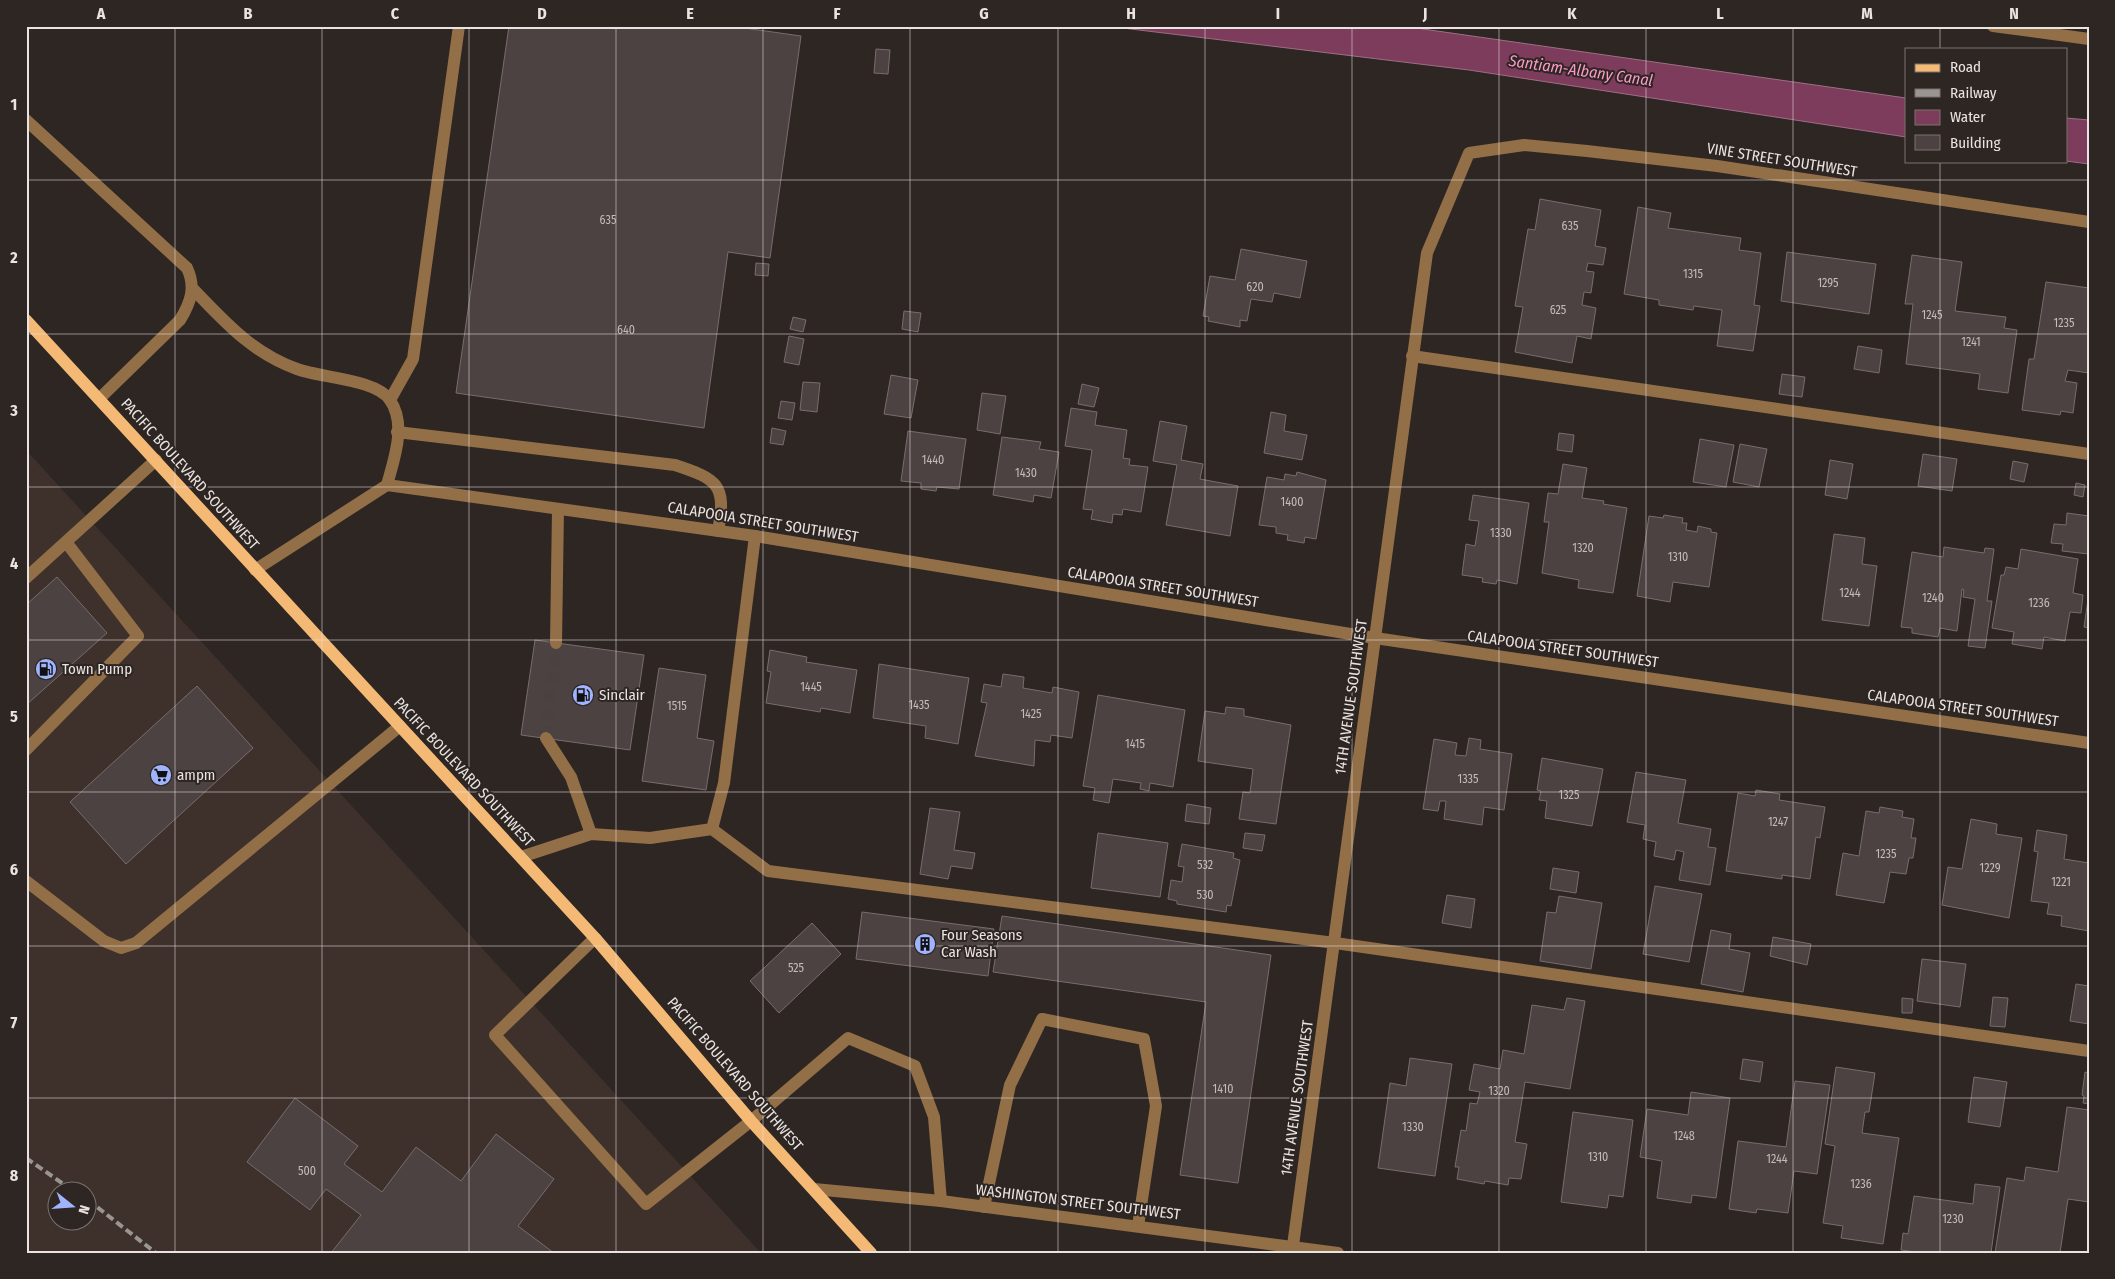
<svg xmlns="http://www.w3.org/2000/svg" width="2115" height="1279" font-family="'Fira Sans Condensed',sans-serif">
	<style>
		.built { fill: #3e302b; fill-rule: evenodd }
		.water { fill: #7d3c5c; stroke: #9d6e84 }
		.building { fill: #4c4242; stroke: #786d6e }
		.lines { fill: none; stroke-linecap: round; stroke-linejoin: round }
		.minor-tunnel { stroke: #4a4240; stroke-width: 12; stroke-dasharray: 12 6; stroke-linecap: butt }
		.minor { stroke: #936f47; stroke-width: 12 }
		.major { stroke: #f5b976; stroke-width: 12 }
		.rail { stroke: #9a9492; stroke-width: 4; stroke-dasharray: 8 4; stroke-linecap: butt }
		.grid { fill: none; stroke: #e9e4e2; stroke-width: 1; stroke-opacity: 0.55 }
		.labels { text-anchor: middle; stroke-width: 4; stroke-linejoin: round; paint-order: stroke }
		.number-label { font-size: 12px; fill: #c2bcba }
		.street-label { font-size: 15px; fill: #e9e4e2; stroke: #2e2623 }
		.poi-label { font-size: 15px; fill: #e9e4e2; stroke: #2e2623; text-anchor: start }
		.water-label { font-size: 16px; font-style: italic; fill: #fd9ac9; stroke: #2e2623 }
		.neatline { fill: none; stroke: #e9e4e2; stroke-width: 2 }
		.grid-label { font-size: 16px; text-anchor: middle; font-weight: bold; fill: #e9e4e2 }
	</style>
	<rect width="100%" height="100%" fill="#2e2623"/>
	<path class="built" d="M26,450L761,1253H26ZM58,1192H88V1222H58Z"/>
	<g class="water">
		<polygon points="1106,26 1402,26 1906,98 1906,137 1469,70"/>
		<polygon points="2066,118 2089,120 2089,164 2066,161"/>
	</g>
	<g class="building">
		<polygon points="509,26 730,26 801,36 770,258 728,252 704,428 456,393"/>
		<polygon points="876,49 890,50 888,74 874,73"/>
		<polygon points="1540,199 1601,210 1595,246 1606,248 1603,265 1588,263 1586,271 1594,272 1591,293 1584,292 1582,305 1596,308 1591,339 1577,336 1572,363 1515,352 1523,307 1515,306 1528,229 1535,230"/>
		<polygon points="1638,207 1671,213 1668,228 1741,238 1739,250 1761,253 1754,305 1760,306 1753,351 1717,346 1722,310 1694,306 1693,310 1659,305 1659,300 1624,294"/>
		<polygon points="1241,249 1307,261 1300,298 1274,293 1272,302 1251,299 1247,321 1240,320 1240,327 1208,321 1209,317 1203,316 1210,276 1235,280"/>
		<polygon points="1787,252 1876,264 1869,314 1781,301"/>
		<polygon points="1912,255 1962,262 1955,311 2006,317 2004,328 2017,330 2008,393 1978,389 1980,374 1906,364 1913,304 1905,304"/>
		<polygon points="756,263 769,264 768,276 755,275"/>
		<polygon points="2046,282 2089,288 2089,373 2068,370 2065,381 2077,383 2073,413 2061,411 2060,415 2022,410 2029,359 2034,359"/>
		<polygon points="904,311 921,313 918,332 902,329"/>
		<polygon points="793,317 806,320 803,332 790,329"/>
		<polygon points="789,336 804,339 799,365 784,362"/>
		<polygon points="1858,346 1882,350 1879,373 1854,369"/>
		<polygon points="1782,374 1805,377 1802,397 1779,394"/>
		<polygon points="891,375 918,380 911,418 884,414"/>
		<polygon points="803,382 820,383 817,412 800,410"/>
		<polygon points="1082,384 1099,388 1094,407 1078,404"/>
		<polygon points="982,393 1006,396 1000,434 977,430"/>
		<polygon points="781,401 795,403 792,420 778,418"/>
		<polygon points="1071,408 1097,412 1095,425 1127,430 1123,458 1130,459 1129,465 1148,467 1141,512 1123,509 1122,515 1113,514 1112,523 1091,519 1093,510 1083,509 1092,450 1065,446"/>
		<polygon points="1271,412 1286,415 1284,431 1307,435 1302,460 1264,453"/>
		<polygon points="1160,421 1187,426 1181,460 1203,464 1200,479 1238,486 1230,536 1166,525 1177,465 1153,461"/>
		<polygon points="772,428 786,431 783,445 770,443"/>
		<polygon points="908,431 966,439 959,489 937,487 936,491 921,489 921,483 901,481"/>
		<polygon points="1559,433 1574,435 1572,452 1557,450"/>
		<polygon points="1002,437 1041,442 1039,449 1059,452 1051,498 1034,495 1033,502 993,495"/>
		<polygon points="1700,439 1734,445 1726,487 1693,482"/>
		<polygon points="1740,444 1767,449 1759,487 1733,482"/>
		<polygon points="1923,454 1957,459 1952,491 1918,486"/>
		<polygon points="1830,460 1853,464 1847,499 1825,495"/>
		<polygon points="2013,461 2028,464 2024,482 2010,479"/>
		<polygon points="1563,464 1587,468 1582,498 1604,501 1603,504 1627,508 1613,593 1578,588 1579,580 1542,573 1549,522 1544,522 1548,493 1558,494"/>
		<polygon points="1297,472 1326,480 1316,539 1305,537 1304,543 1287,540 1288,535 1276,533 1276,527 1259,525 1267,477 1284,480 1285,474 1296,476"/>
		<polygon points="2076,483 2085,485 2083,497 2074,495"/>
		<polygon points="1473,495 1529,503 1517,584 1497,580 1496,584 1482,582 1483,578 1462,575 1466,544 1475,546 1479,521 1469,520"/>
		<polygon points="2067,513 2089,516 2089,554 2062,551 2063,544 2051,543 2054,524 2066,525"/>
		<polygon points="1664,515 1683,518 1682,523 1687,523 1686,530 1697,532 1698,526 1711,529 1711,532 1717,533 1709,587 1673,582 1670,602 1637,596 1649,516 1663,518"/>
		<polygon points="1834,534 1865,538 1862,564 1877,566 1869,626 1822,620"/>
		<polygon points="1944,547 1984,553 1985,548 1994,549 1987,601 1992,601 1985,648 1968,646 1975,599 1963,597 1964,590 1962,589 1957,631 1940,628 1938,637 1912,633 1912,628 1901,627 1912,552 1943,557"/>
		<polygon points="2021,549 2078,559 2073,593 2083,595 2081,613 2070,612 2065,641 2044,637 2042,649 2012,644 2014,632 1992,628 2001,575 2004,575 2006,567 2018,569"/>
		<polygon points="57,577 107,633 26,705 26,605"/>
		<polygon points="2089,593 2089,628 2084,627"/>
		<polygon points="535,640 644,655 630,750 521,735"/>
		<polygon points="770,650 807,657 806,662 857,670 850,713 821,708 820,712 766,703 771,672 767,671"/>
		<polygon points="879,664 969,678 958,744 925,738 926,726 873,718"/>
		<polygon points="659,668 706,675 697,738 714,741 706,790 642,781"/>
		<polygon points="1003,674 1024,677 1023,688 1052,693 1053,687 1079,692 1072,738 1051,735 1050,742 1035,740 1034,766 975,756 987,703 981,702 984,684 1001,687"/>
		<polygon points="197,686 253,748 126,864 70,802"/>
		<polygon points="1098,695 1185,710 1173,787 1150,783 1149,791 1140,789 1141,783 1113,779 1109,803 1093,800 1095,788 1083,786"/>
		<polygon points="1226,707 1244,709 1244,716 1291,725 1276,824 1239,819 1243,792 1250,793 1253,769 1198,761 1205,711 1225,714"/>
		<polygon points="1469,738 1481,740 1480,749 1512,754 1504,810 1484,807 1482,825 1444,819 1446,801 1440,801 1438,811 1423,809 1434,739 1457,743 1455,755 1466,756"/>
		<polygon points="1542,758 1603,769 1592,826 1545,818 1547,801 1539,800 1541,791 1537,790"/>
		<polygon points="1636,772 1686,780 1678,823 1711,829 1708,847 1716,848 1710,885 1679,880 1684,852 1676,850 1674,860 1654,856 1656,842 1643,839 1645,825 1627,822"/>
		<polygon points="1756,790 1780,794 1779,800 1825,807 1820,838 1816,837 1810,879 1782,875 1782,879 1726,871 1738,793 1755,796"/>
		<polygon points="1187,804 1211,808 1209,824 1185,821"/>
		<polygon points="1880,807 1903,811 1902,817 1914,819 1911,838 1916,838 1913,858 1909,858 1906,874 1890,872 1884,903 1836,895 1843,853 1859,856 1866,811 1879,813"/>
		<polygon points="930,808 960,812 954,850 975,853 972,869 951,866 948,879 920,874"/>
		<polygon points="1971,819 1997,824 1996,834 2022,838 2009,918 1942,905 1948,867 1962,869"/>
		<polygon points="2037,830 2067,835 2064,859 2089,863 2089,931 2061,926 2062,916 2047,914 2049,903 2031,901 2038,852 2034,851"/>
		<polygon points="1098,833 1168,843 1160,897 1091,888"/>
		<polygon points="1245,833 1265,835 1262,851 1243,848"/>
		<polygon points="1182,844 1234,853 1233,858 1240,860 1231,906 1227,905 1226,912 1177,904 1177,901 1168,899 1171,880 1182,882 1184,867 1178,866"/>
		<polygon points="1553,868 1579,872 1576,893 1550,889"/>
		<polygon points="1655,886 1702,894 1689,962 1643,954"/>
		<polygon points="1447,895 1475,899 1471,928 1442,923"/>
		<polygon points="1559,896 1602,903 1591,969 1540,961 1547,912 1556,913"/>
		<polygon points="862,912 994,929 988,976 856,959"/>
		<polygon points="1002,916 1271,955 1238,1183 1180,1175 1206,1002 993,972"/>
		<polygon points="812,923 841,954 779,1013 750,981"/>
		<polygon points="1711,930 1731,934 1729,949 1750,953 1743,992 1701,984"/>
		<polygon points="1773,937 1811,944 1807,965 1770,956"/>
		<polygon points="1922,959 1966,964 1960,1007 1917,1001"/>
		<polygon points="2076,984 2089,986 2089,1024 2070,1021"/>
		<polygon points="1993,997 2008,998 2005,1027 1990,1026"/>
		<polygon points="1567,998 1585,1001 1570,1089 1525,1082 1515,1142 1527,1144 1521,1179 1509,1178 1508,1185 1485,1181 1484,1184 1457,1179 1459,1167 1455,1167 1461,1130 1466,1131 1470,1103 1477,1104 1480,1092 1469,1090 1474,1064 1500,1069 1503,1050 1524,1054 1532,1005 1564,1010"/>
		<polygon points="1902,998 1913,999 1912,1013 1902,1013"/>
		<polygon points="1410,1058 1452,1064 1435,1176 1378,1168 1390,1083 1406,1086"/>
		<polygon points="1743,1059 1763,1062 1760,1082 1740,1079"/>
		<polygon points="1836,1067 1875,1073 1869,1112 1865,1112 1862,1133 1899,1138 1883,1244 1841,1238 1843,1226 1823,1223 1835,1146 1825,1144"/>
		<polygon points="2085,1072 2089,1073 2089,1104 2083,1103 2084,1096 2082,1095"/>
		<polygon points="1974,1077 2007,1082 2000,1127 1968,1122"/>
		<polygon points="1795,1081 1830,1085 1817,1174 1794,1171 1788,1213 1757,1209 1756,1213 1729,1209 1738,1141 1786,1147"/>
		<polygon points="1691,1092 1730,1098 1716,1198 1692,1195 1691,1203 1657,1198 1662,1161 1640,1157 1647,1109 1688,1115"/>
		<polygon points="295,1098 358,1146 344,1164 382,1192 416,1147 461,1181 496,1134 554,1179 518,1226 554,1253 331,1253 361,1215 326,1189 310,1210 247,1162"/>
		<polygon points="2067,1107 2089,1110 2089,1202 2068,1199 2060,1253 1995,1253 2007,1178 2024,1181 2026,1167 2058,1172"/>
		<polygon points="1573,1112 1633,1120 1623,1197 1609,1195 1607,1208 1561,1202"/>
		<polygon points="1975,1184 2000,1187 1991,1253 1923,1253 1901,1250 1903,1233 1908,1234 1914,1196 1973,1204"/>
	</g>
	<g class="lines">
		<polyline class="minor-tunnel" points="546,738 556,643"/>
		<g class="minor">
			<polyline points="1993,26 2089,39"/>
			<path d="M26,120L187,268C196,287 191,302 180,320L99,399"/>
			<path d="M193,289C225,322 252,353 297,369C321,378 376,379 390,400C407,425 394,459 387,485"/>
			<polyline points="1412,356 2089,454"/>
			<polyline points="390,400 413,359 459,26"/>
			<path d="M397,432L675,465C717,479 727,484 718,531"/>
			<polyline points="255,570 387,485 755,536 1375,638 2089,743"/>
			<polyline points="26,578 156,460"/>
			<polyline points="556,643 558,509"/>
			<polyline points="546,738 571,777 591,834"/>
			<polyline points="26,750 138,636 66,542"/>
			<polyline points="712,829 768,871 1335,943 2089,1051"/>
			<polyline points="521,857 591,834 650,838 712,829 724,783 755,536"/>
			<polyline points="26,881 104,941 121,948 136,943 400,726"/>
			<polyline points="595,938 495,1035 646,1204 751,1121 848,1038 915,1066 934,1117 941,1201"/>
			<polyline points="814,1189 941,1201 1338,1253"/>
			<polyline points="984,1207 1010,1085 1042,1019 1144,1039 1156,1106 1138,1226"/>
			<polyline points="1292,1253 1427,253 1469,153 1524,145 1587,151 1717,166 2089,222"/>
		</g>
		<polyline class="major" points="26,320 595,938 751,1121 871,1253"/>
		<g class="rail">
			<polyline points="26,1158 75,1192"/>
			<polyline points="88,1200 156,1253"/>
		</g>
	</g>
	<path class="grid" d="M175,26V1253M322,26V1253M469,26V1253M616,26V1253M763,26V1253M910,26V1253M1058,26V1253M1205,26V1253M1352,26V1253M1499,26V1253M1646,26V1253M1793,26V1253M1940,26V49M1940,161V1253M26,180H2089M26,334H2089M26,487H2089M26,640H2089M26,792H2089M26,946H2089M26,1098H2089"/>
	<defs>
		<g id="fuel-disc" transform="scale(1.125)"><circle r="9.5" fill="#a0b3fd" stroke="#2e2623"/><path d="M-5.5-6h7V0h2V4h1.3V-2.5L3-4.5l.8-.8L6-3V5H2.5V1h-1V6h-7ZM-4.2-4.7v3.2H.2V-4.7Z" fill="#111"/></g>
		<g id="supermarket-disc" transform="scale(1.125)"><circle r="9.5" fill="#a0b3fd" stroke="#2e2623"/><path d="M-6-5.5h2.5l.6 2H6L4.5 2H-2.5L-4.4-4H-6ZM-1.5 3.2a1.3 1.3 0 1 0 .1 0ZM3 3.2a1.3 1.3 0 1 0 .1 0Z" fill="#111"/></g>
		<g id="building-disc" transform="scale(1.125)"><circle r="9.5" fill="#a0b3fd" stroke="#2e2623"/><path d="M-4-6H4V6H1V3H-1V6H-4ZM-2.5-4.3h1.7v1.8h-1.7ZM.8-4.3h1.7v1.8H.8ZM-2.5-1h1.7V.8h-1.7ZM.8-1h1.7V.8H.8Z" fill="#111"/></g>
	</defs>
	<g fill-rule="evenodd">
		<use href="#fuel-disc" x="46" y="669"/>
		<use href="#fuel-disc" x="583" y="695"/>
		<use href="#supermarket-disc" x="161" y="775"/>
		<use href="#building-disc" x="925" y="944"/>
	</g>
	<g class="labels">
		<g class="number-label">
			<text x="608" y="224">635</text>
			<text x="1570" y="230">635</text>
			<text x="1693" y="278">1315</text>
			<text x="1828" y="287">1295</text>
			<text x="1255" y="291">620</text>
			<text x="1558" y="314">625</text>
			<text x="1932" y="319">1245</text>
			<text x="2064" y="327">1235</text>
			<text x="626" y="334">640</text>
			<text x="1971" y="346">1241</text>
			<text x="933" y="464">1440</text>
			<text x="1026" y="477">1430</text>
			<text x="1292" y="506">1400</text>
			<text x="1501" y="537">1330</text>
			<text x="1583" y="552">1320</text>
			<text x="1678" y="561">1310</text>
			<text x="1850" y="597">1244</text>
			<text x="1933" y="602">1240</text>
			<text x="2039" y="607">1236</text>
			<text x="811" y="691">1445</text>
			<text x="919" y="709">1435</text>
			<text x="677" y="710">1515</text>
			<text x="1031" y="718">1425</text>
			<text x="1135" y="748">1415</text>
			<text x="1468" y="783">1335</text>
			<text x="1569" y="799">1325</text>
			<text x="1778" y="826">1247</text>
			<text x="1886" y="858">1235</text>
			<text x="1205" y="869">532</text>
			<text x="1990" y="872">1229</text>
			<text x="2061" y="886">1221</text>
			<text x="1205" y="899">530</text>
			<text x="796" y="972">525</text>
			<text x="1223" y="1093">1410</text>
			<text x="1499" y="1095">1320</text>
			<text x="1413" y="1131">1330</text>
			<text x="1684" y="1140">1248</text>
			<text x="1598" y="1161">1310</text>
			<text x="1777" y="1163">1244</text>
			<text x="307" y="1175">500</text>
			<text x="1861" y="1188">1236</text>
			<text x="1953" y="1223">1230</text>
		</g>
		<g class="street-label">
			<text transform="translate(1782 160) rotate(9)" y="5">VINE STREET SOUTHWEST</text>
			<text transform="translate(190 474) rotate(48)" y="5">PACIFIC BOULEVARD SOUTHWEST</text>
			<text transform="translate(763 522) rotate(9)" y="5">CALAPOOIA STREET SOUTHWEST</text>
			<text transform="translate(1163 587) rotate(9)" y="5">CALAPOOIA STREET SOUTHWEST</text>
			<text transform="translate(1563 649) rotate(8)" y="5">CALAPOOIA STREET SOUTHWEST</text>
			<text transform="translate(1351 697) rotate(-82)" y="5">14TH AVENUE SOUTHWEST</text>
			<text transform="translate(1963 708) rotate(8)" y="5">CALAPOOIA STREET SOUTHWEST</text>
			<text transform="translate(464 772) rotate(47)" y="5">PACIFIC BOULEVARD SOUTHWEST</text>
			<text transform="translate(735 1074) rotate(49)" y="5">PACIFIC BOULEVARD SOUTHWEST</text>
			<text transform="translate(1297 1098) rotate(-82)" y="5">14TH AVENUE SOUTHWEST</text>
			<text transform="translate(1078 1202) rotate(7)" y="5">WASHINGTON STREET SOUTHWEST</text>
		</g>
		<g class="poi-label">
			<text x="62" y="674">Town Pump</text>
			<text x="599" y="700">Sinclair</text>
			<text x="177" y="780">ampm</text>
			<text x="941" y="940">Four Seasons<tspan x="941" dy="17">Car Wash</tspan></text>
		</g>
		<g class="water-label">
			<text transform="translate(1581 70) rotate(8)" y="6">Santiam-Albany Canal</text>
		</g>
	</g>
	<rect width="2115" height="1279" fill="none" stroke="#2e2623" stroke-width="55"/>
	<rect x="1905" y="48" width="162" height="115" fill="#2e2623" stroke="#79726f"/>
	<rect x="1915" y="64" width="25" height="8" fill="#f5b976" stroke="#79726f"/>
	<text x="1950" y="72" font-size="15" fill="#e9e4e2">Road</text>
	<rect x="1915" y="89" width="25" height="8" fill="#9a9492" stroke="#79726f"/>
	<text x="1950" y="98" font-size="15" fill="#e9e4e2">Railway</text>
	<rect x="1915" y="110" width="25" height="15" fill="#7d3c5c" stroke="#79726f"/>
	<text x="1950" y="122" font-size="15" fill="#e9e4e2">Water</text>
	<rect x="1915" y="135" width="25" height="15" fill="#4c4242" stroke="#79726f"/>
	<text x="1950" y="148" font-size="15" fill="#e9e4e2">Building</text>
	<g transform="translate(72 1206) rotate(107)"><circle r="24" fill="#2e2623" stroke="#79726f"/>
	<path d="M0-4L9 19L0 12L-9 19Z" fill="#a0b3fd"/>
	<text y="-8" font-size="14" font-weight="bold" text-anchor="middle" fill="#e9e4e2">N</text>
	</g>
	<rect x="28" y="28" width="2060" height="1224" class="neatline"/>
	<g class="grid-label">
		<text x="101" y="19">A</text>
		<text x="248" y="19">B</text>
		<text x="395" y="19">C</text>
		<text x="542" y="19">D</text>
		<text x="690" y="19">E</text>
		<text x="837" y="19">F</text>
		<text x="984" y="19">G</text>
		<text x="1131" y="19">H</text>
		<text x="1278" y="19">I</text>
		<text x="1425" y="19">J</text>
		<text x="1572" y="19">K</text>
		<text x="1720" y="19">L</text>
		<text x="1867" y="19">M</text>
		<text x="2014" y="19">N</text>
		<text x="14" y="110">1</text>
		<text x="14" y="263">2</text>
		<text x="14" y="416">3</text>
		<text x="14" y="569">4</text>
		<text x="14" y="722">5</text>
		<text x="14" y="875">6</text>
		<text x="14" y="1028">7</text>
		<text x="14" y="1181">8</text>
	</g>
</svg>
